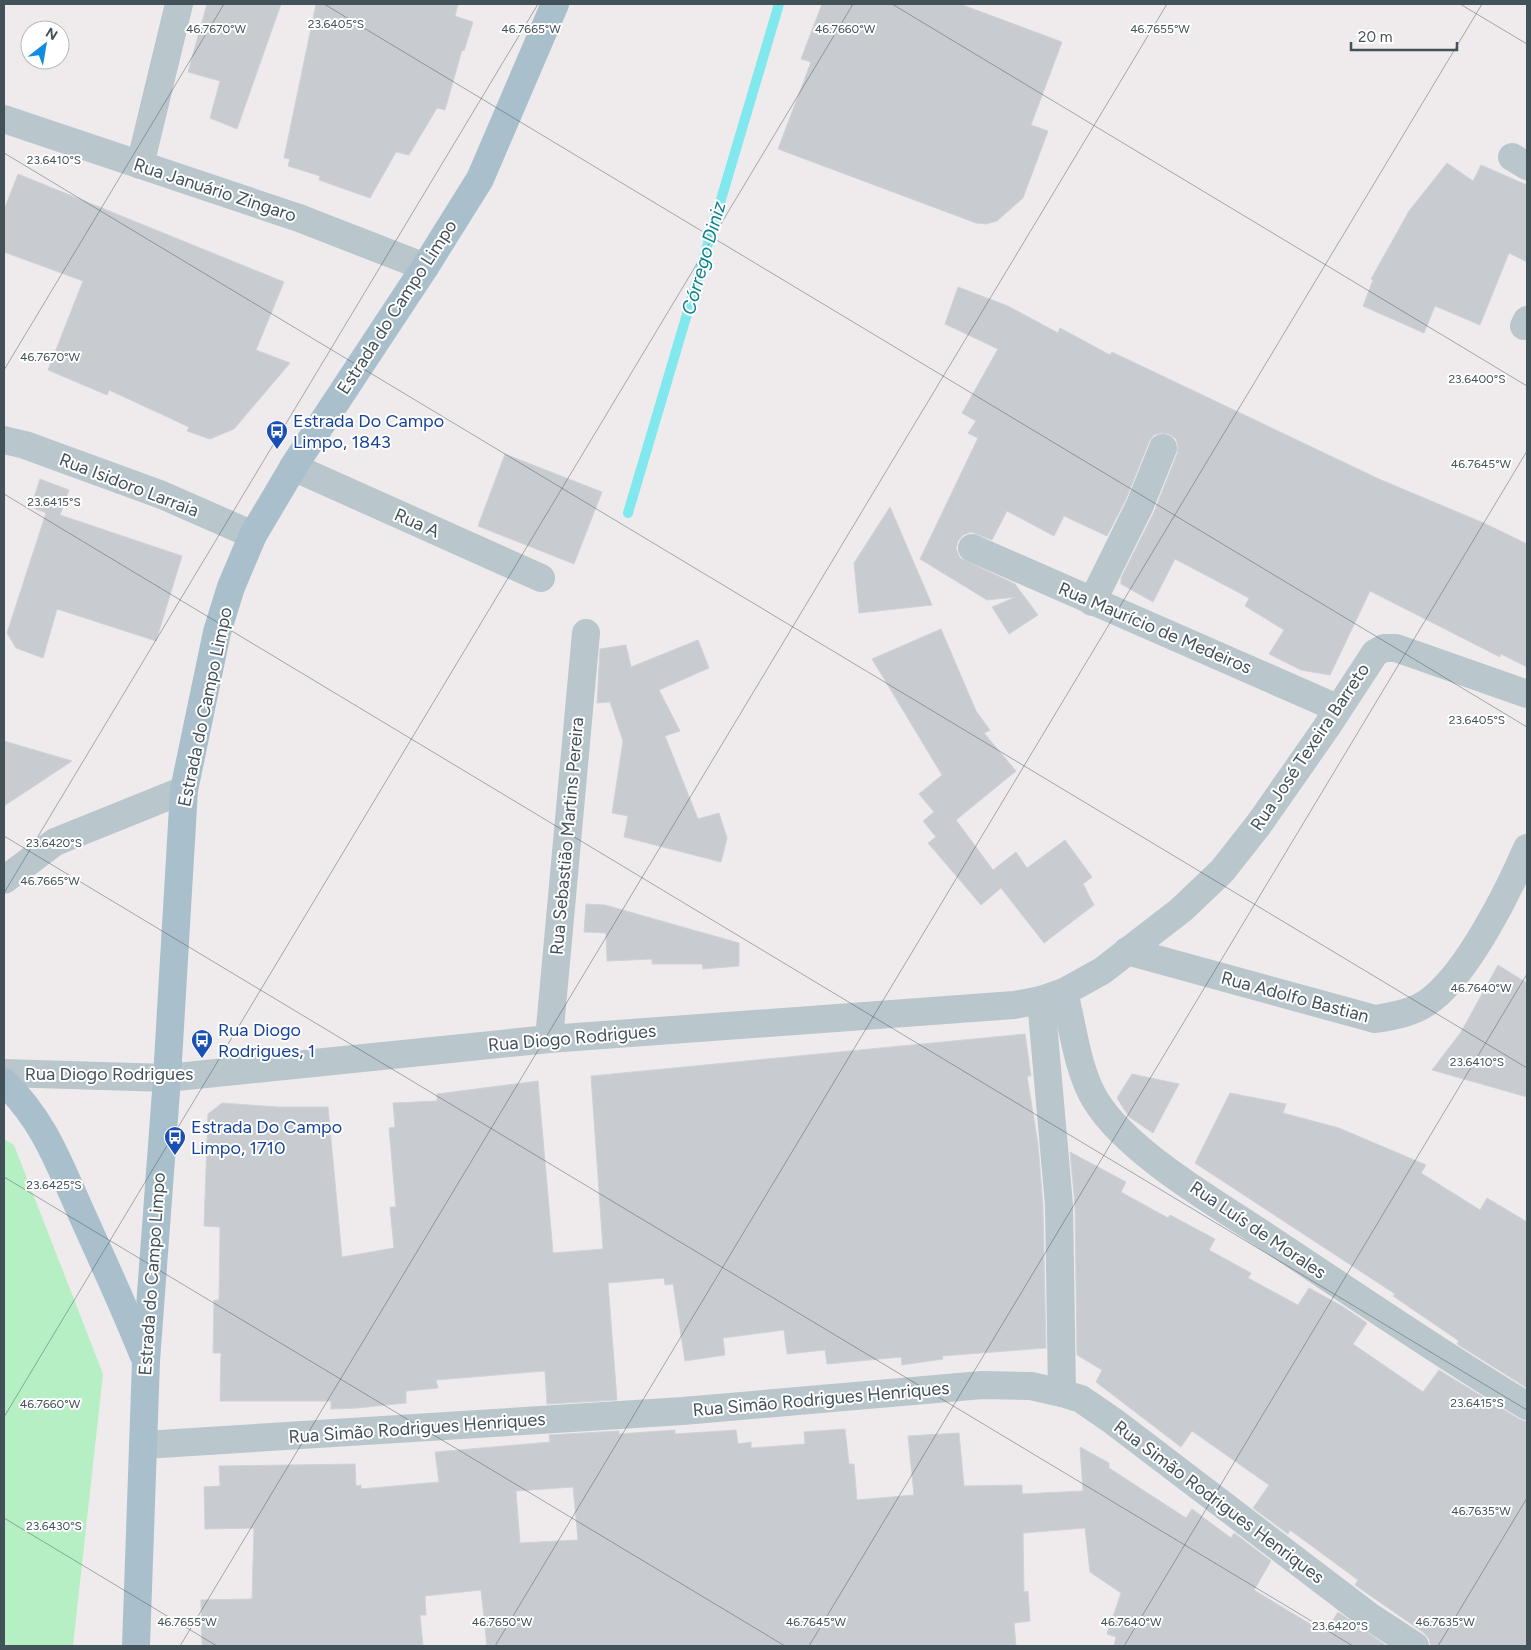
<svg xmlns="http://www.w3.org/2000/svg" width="1531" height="1650" font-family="Figtree,sans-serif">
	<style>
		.green { fill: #b6efc4 }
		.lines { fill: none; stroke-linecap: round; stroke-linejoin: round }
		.stream { stroke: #81e8ee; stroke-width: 10 }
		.building { fill: #c8ccd1; stroke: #cfd3d8; fill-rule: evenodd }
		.minor { stroke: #b9c6cc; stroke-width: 28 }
		.major { stroke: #a9c0cc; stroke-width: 28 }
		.ticks { fill: none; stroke: #435259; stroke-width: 1; stroke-opacity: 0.45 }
		.labels { text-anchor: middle; stroke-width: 4; stroke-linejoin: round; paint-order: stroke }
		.street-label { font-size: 18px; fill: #435259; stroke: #fff }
		.transit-label { font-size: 18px; fill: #164399; stroke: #fff; text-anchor: start }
		.water-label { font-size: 19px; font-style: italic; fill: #09838b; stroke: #fff }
		.ticks-label { font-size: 12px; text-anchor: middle; fill: #435259; stroke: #fff; stroke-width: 4; stroke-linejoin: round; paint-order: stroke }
	</style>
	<rect width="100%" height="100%" fill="#efebec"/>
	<polygon class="green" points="4,1139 14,1145 103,1374 73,1646 4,1646"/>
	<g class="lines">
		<polyline class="stream" points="628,513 779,4"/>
	</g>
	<g class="building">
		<polygon points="207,4 281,4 237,129 210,118 220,81 188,72"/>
		<polygon points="316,4 458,4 455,16 473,22 464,51 462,50 445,110 437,108 409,155 396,152 370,198 319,180 320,176 288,166 290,159 284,158"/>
		<polygon points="822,4 960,4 1062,42 1031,125 1048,131 1023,198 997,221 986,224 976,223 778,149 811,62 801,59"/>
		<polygon points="1447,163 1473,181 1481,165 1527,185 1527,262 1509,253 1480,325 1435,306 1424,333 1363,306 1373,280 1371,279 1409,211"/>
		<polygon points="18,174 284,282 256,350 290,363 234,429 210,439 187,431 189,427 109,390 107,395 48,370 83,281 4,252 4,210"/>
		<polygon points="958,287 1008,306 1058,333 1060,328 1110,355 1112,352 1379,479 1486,524 1527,544 1527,667 1501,654 1500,657 1370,591 1330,675 1301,670 1269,654 1284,630 1245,606 1249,598 1175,559 1153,602 1121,584 1121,578 1154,512 1177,454 1178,446 1176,439 1169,434 1161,433 1154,435 1149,442 1126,499 1107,536 1064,516 1054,536 1007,511 992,540 971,532 963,535 958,541 956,549 960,558 1015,584 1038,615 1009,634 992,607 1016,597 987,600 920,559 978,438 968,433 976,421 962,413 998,349 945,324"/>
		<polygon points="505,454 602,492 574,564 478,526"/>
		<polygon points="40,479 69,490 60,515 182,556 156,641 57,609 43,658 16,648 7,633 46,513 31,507"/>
		<polygon points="890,507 932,605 859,613 854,563"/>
		<polygon points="941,629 976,711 990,730 984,733 1016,771 956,820 993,870 1016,852 1027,868 1065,840 1092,877 1083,884 1094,905 1044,943 1001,888 981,905 928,843 936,837 923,821 934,812 919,794 942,775 872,659"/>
		<polygon points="698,640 709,668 659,690 680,731 665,736 698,819 719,813 727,838 721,862 624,837 628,816 612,813 623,741 610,702 597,703 600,649 626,645 631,667"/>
		<polygon points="4,741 72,761 4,806"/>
		<polygon points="586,904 605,905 739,943 739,966 703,969 702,964 652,964 652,959 607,961 606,933 584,932"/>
		<polygon points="1498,965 1527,983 1527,1097 1432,1070 1461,1032"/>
		<polygon points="1025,1034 1031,1076 1027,1076 1038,1144 1043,1206 1046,1348 942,1356 943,1359 902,1365 901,1357 827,1364 825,1350 787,1354 784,1330 723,1338 725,1355 685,1361 673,1284 665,1285 664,1278 608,1283 617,1400 547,1404 545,1371 436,1380 438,1388 406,1391 406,1403 357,1408 331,1409 331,1401 220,1401 221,1353 213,1353 214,1300 219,1300 220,1227 204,1226 208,1114 222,1103 278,1107 328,1107 342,1257 394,1248 390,1207 396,1207 389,1128 395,1127 393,1103 437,1101 437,1094 538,1081 553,1253 603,1249 591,1076"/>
		<polygon points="1132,1074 1179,1084 1153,1133 1129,1117 1117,1098"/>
		<polygon points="1230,1093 1286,1104 1283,1113 1339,1128 1426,1165 1421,1173 1480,1210 1487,1198 1527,1222 1527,1388 1457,1344 1459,1341 1393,1296 1395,1294 1195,1163"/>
		<polygon points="1070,1152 1126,1182 1121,1192 1168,1218 1170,1215 1215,1239 1209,1250 1251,1273 1248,1278 1298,1305 1309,1288 1342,1306 1367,1323 1353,1344 1423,1392 1439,1370 1519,1419 1527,1422 1527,1646 1431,1646 1429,1639 1424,1633 1355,1585 1358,1580 1290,1530 1288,1534 1253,1508 1269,1485 1192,1431 1181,1447 1096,1382 1102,1370 1077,1355 1075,1205"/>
		<path d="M845,1429L849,1464H854L857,1500L914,1495L908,1436L959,1433L964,1486L1022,1485V1494L1083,1491L1080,1447L1109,1463V1468L1186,1518L1192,1509L1231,1538L1234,1533L1271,1561L1254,1590L1325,1633L1338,1612L1387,1646H1114L1116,1637L1107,1634L1121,1593L1090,1572L1085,1528L1023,1533L1024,1592L1028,1591L1030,1621L1014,1623L1016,1646H487L481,1590L425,1596L426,1615H420L423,1646H202L201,1600L252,1599L254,1528L205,1529L204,1487L220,1486L219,1466L355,1464L356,1486L361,1485V1489L439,1482L435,1452L550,1442L549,1435L619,1431V1434L675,1430V1434L736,1430L738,1444L751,1442V1448L805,1444L804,1432ZM573,1487L578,1540L520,1543L516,1491Z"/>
	</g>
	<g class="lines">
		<g class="minor">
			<polyline points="4,119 299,218 425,267"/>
			<polyline points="1512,157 1527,166"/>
			<polyline points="140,165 179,4"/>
			<polyline points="1524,326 1527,320"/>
			<polyline points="4,440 25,445 162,495 253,535"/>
			<polyline points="293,467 541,578"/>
			<polyline points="972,548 1337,708"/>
			<polyline points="1092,602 1140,505 1163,448"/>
			<polyline points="4,880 55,842 184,790"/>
			<path d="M1127,951L1375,1019C1395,1016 1416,1012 1432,999C1469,970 1508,892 1527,848"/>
			<path d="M1064,992C1073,1027 1077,1070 1096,1101C1129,1154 1218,1204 1270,1239C1355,1295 1440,1354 1527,1406"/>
			<polyline points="1041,1000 1059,1205 1062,1393"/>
			<polyline points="549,1039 586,633"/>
			<polyline points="4,1073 167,1078 549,1039 1014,1005 1041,1000 1064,992 1102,971 1181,910 1222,871 1259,824 1326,728 1375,653 1384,648 1396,648 1527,694"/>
			<polyline points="144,1445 683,1411 982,1385 1031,1386 1062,1393 1081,1399 1113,1421 1369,1616 1415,1646"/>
		</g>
		<g class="major">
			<path d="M4,1082C43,1120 57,1159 79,1208C101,1257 123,1304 143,1354"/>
			<polyline points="136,1646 146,1361 167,1078 184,790 217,632 231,587 253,535 297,461 425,267 480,179 555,4"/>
		</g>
	</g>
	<path class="ticks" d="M324,4L1527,727M892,4L1527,386M1460,4L1527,44M4,153L1527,1068M4,370L224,4M4,494L1527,1410M4,836L1353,1646M4,893L538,4M4,1177L785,1646M4,1417L853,4M4,1518L217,1646M180,1646L1167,4M495,1646L1482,4M809,1646L1527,451M1124,1646L1527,974M1438,1646L1527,1498"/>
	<defs>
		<g id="bus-pin" transform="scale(1.125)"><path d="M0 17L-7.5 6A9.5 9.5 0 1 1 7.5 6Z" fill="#1a4fb4" stroke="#fff"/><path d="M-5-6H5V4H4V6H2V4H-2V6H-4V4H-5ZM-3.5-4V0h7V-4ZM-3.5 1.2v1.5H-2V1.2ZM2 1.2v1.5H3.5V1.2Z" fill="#fff"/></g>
	</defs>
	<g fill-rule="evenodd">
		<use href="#bus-pin" x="277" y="431"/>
		<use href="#bus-pin" x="202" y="1040"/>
		<use href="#bus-pin" x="175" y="1137"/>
	</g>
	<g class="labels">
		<g class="street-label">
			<text transform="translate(215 190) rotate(18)" y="6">Rua Januário Zingaro</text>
			<text transform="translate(397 307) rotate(-57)" y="6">Estrada do Campo Limpo</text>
			<text transform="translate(129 485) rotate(21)" y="6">Rua Isidoro Larraia</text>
			<text transform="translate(417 523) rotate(24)" y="6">Rua A</text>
			<text transform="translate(1155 628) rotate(23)" y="6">Rua Maurício de Medeiros</text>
			<text transform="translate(205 707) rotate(-78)" y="6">Estrada do Campo Limpo</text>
			<text transform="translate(1310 747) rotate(-56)" y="6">Rua José Texeira Barreto</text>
			<text transform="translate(567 836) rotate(-85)" y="6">Rua Sebastião Martins Pereira</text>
			<text transform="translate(1295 997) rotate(15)" y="6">Rua Adolfo Bastian</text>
			<text transform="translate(572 1038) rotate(-5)" y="6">Rua Diogo Rodrigues</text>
			<text x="109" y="1080">Rua Diogo Rodrigues</text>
			<text transform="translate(1258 1230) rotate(34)" y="6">Rua Luís de Morales</text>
			<text transform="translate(152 1274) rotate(-86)" y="6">Estrada do Campo Limpo</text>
			<text transform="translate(821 1399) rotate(-5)" y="6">Rua Simão Rodrigues Henriques</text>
			<text transform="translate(417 1428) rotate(-4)" y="6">Rua Simão Rodrigues Henriques</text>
			<text transform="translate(1219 1502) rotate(37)" y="6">Rua Simão Rodrigues Henriques</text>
		</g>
		<g class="transit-label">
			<text x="293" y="427">Estrada Do Campo<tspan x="293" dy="21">Limpo, 1843</tspan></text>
			<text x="218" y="1036">Rua Diogo<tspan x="218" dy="21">Rodrigues, 1</tspan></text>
			<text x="191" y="1133">Estrada Do Campo<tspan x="191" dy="21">Limpo, 1710</tspan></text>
		</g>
		<g class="water-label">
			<text transform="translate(703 258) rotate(-74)" y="7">Córrego Diniz</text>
		</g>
	</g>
	<g class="ticks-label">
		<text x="336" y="28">23.6405°S</text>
		<text x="216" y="33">46.7670°W</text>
		<text x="531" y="33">46.7665°W</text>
		<text x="845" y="33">46.7660°W</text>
		<text x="1160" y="33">46.7655°W</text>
		<text x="54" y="164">23.6410°S</text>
		<text x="50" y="361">46.7670°W</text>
		<text x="1477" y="383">23.6400°S</text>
		<text x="1481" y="468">46.7645°W</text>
		<text x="54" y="506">23.6415°S</text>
		<text x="1477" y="724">23.6405°S</text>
		<text x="54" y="847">23.6420°S</text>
		<text x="50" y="885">46.7665°W</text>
		<text x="1481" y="992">46.7640°W</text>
		<text x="1477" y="1066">23.6410°S</text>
		<text x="54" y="1189">23.6425°S</text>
		<text x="1477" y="1407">23.6415°S</text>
		<text x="50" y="1408">46.7660°W</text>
		<text x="1481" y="1515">46.7635°W</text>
		<text x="54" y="1530">23.6430°S</text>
		<text x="187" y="1626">46.7655°W</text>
		<text x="502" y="1626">46.7650°W</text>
		<text x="816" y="1626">46.7645°W</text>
		<text x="1131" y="1626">46.7640°W</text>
		<text x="1445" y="1626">46.7635°W</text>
		<text x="1340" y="1630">23.6420°S</text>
	</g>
	<rect width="1531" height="1650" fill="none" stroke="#435259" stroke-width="10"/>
	<g transform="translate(45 45) rotate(31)"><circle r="24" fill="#ffffff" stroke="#b4babd"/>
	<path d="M0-4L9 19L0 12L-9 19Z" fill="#128ce1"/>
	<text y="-8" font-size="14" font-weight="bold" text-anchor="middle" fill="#435259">N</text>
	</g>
	<path d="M1351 42v8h106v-8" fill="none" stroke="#435259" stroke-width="2.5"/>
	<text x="1358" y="42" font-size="15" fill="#435259" stroke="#ffffff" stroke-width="4" paint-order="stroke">20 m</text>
</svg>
